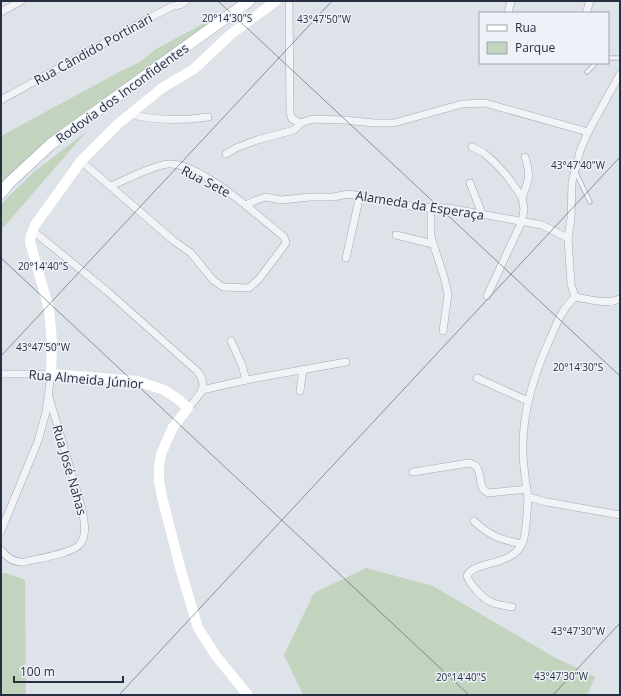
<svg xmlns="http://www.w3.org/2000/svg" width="621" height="696" font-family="'Open Sans',sans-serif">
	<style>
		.green { fill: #c3d4be }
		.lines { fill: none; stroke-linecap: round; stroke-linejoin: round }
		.lane-casing { stroke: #a3a9b4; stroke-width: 5 }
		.street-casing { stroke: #a3a9b4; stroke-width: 8 }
		.primary-casing { stroke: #9ca6b6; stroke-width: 12 }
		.lane { stroke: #f1f3f7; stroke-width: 3.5 }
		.street { stroke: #f1f3f7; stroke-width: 7 }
		.secondary { stroke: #fff; stroke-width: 10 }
		.primary { stroke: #fff; stroke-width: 11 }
		.ticks { fill: none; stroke: #262f42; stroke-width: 1; stroke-opacity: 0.45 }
		.labels { text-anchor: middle; stroke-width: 3; stroke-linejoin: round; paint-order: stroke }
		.street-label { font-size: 13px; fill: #262f42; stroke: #eef1f7 }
		.ticks-label { font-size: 10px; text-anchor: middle; fill: #262f42; stroke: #eef1f7; stroke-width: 3; stroke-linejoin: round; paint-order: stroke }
	</style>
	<rect width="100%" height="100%" fill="#dee2e9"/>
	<g class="green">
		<polygon points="229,10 1,184 1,152 2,149 1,136 121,71 140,62 156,49"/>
		<polygon points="87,131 1,230 1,206 6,199 34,172"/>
		<polygon points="366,568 433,586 552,656 595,677 587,695 303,695 284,655 313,595 316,592"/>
		<polygon points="6,573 25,580 26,695 1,695 1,574"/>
	</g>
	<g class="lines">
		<g class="lane-casing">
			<g id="lane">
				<polyline points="608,58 620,58"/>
				<polyline points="587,72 596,63"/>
				<polyline points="576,173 590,202"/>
			</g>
		</g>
		<g class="street-casing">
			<g id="street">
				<polyline points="289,1 290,113 292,119 301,123"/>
				<polyline points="1,12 21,1"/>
				<polyline points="508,13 511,1"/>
				<polyline points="586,13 590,1"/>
				<polyline points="1,100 153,16 173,6 180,5 186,1"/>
				<path d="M129,114C156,121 181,121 208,117"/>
				<polyline points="472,147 484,153 496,164 507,176 522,197 524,209 522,221 487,296"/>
				<polyline points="226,154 236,148 257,140 294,130 301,123 312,119 344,120 374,123 394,123 462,104 485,103 588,132"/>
				<path d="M81,161L174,241L191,253L213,280L223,287L249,288L259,279L286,243L284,237C259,217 201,162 168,164C154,165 125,180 111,186"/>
				<polyline points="470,183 482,214"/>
				<path d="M522,197C529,181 531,175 525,157"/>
				<polyline points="246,205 254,201 266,197 281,200 310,197 333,197 349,194 416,207 448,208 542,225 568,238"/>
				<polyline points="431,207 431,237 444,277 448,294 443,331"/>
				<path d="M32,230L108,292L197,371C210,386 199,396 188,408"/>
				<polyline points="396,235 433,244"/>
				<polyline points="346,258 360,195"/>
				<polyline points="575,297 571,284 568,238 571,218 572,182 580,151 588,132 620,74"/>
				<path d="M620,299C606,305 589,299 575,297C560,312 558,321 550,339C534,374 522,413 523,451C523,467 526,482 528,497L547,502L620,515"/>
				<polyline points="231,341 242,365 246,380"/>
				<polyline points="1,374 51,374 46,412 38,441 1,531"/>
				<polyline points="477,378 528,401"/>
				<polyline points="202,390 246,380 346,362"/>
				<polyline points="300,391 303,369"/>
				<path d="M413,472L469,463C487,467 474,488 489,493L527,489"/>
				<path d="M474,521C491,537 500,539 522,544"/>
				<path d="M1,550C7,558 15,563 25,562C36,559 73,553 79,545C88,536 84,520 82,509L49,397"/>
				<path d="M512,607C506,606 499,605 493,603C483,599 471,586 467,576C472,561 511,567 522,544C527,534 527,509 528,497"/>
			</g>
		</g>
		<g class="primary-casing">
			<polyline id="primary" points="1,193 9,183 51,144 249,1"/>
		</g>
		<use href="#lane" class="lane"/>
		<use href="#street" class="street"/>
		<polyline class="secondary" points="248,695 216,656 198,628 181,571 162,497 159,481 159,467 161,454 173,427 188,408 178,399 164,390 137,381 51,374 52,341 49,309 30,242 31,235 35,225 81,161 118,124 162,88 194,69 231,34 276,1"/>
		<use href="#primary" class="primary"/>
	</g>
	<path class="ticks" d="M218,1L620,376M1,258L469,695M1,356L332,1M119,695L620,157M553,695L620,623"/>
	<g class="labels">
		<g class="street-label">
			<text transform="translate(93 49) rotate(-29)" y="5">Rua Cândido Portinari</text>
			<text transform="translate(122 93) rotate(-36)" y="5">Rodovia dos Inconfidentes</text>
			<text transform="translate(206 181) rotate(27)" y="5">Rua Sete</text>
			<text transform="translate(420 205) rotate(9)" y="5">Alameda da Esperaça</text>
			<text transform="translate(86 379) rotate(5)" y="5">Rua Almeida Júnior</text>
			<text transform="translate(70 470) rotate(74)" y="5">Rua José Nahas</text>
		</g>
	</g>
	<g class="ticks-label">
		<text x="227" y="22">20°14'30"S</text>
		<text x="324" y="23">43°47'50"W</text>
		<text x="578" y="169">43°47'40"W</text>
		<text x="43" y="270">20°14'40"S</text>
		<text x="43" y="351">43°47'50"W</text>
		<text x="578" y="371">20°14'30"S</text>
		<text x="578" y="635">43°47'30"W</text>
		<text x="561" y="680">43°47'30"W</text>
		<text x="461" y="681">20°14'40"S</text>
	</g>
	<rect width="621" height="696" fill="none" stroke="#262f42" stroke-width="4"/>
	<rect x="479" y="12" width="130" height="52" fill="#eef1f7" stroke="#9ea3af"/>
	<rect x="487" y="25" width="20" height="6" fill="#ffffff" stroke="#9ea3af"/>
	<text x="515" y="32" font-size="12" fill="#262f42">Rua</text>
	<rect x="487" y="42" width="20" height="12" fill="#c3d4be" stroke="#9ea3af"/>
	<text x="515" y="52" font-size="12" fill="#262f42">Parque</text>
	<path d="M14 676v6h109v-6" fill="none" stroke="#262f42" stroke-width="2"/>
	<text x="20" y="676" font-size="12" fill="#262f42" stroke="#eef1f7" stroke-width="3" paint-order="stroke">100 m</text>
</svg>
